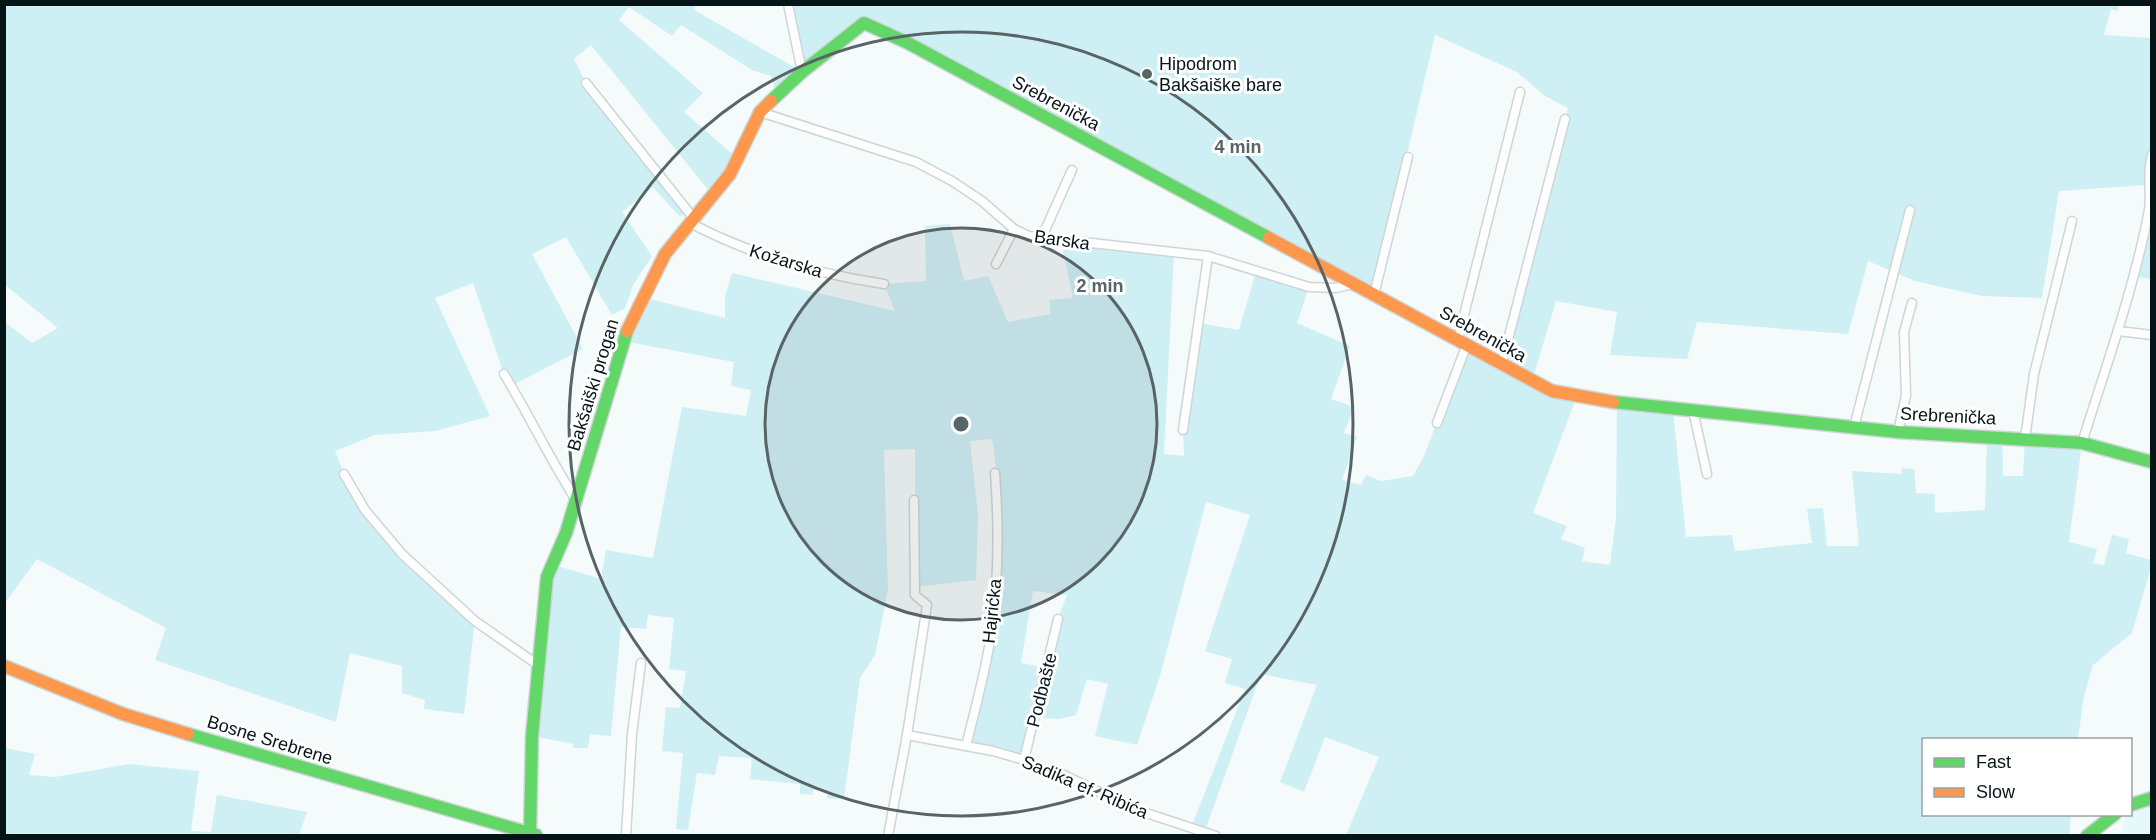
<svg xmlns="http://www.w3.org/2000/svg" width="2156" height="840" font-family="Arial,sans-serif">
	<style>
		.built { fill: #e5f8fb }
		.green { fill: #cef0f5; fill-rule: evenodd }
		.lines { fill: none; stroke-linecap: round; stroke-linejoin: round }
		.street-casing { stroke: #ccd6d7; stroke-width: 11 }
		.fast-casing { stroke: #ccd6d7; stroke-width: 15 }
		.slow-casing { stroke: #ccd6d7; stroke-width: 15 }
		.street { stroke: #fefefe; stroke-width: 8 }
		.fast { stroke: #63d668; stroke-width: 12 }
		.slow { stroke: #ff974d; stroke-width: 12 }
		.ring { fill: none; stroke: #596466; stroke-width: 3 }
		.poi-dot { fill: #596466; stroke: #fff; stroke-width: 2 }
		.labels { text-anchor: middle; stroke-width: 6; stroke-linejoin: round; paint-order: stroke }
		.poi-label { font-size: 18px; fill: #051416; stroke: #fff; text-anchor: start }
		.street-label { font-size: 18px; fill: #051416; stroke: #fff }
		.centre { fill: #596466; stroke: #fff; stroke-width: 3 }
		.ring-label { font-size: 18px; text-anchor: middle; font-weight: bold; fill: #596466; stroke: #fff; stroke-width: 6; stroke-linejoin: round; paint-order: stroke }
	</style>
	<rect width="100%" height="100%" fill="#f5fafa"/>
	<polygon class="built" points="2151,798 2151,835 2122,836 2125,815 2130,814 2131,805"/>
	<g class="green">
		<path d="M4,5H696L694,10L801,71L788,5H2119L2118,11L2111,9L2104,35L2151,38L2152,155L2147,185L2059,191L2042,298L1982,296L1915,281L1868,261L1848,334L1697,322L1687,359L1610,355L1617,312L1556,301L1532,381L1576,398L1533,513L1567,526L1561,539L1585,548L1582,561L1610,565L1616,518L1617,403L1673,409L1686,537L1732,535L1735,551L1812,543L1807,509L1823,508L1827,546H1859L1852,471L1901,474L1902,468L1914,469L1916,493L1935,494V513L1985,510L1987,436L2002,437L2003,476H2023L2025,439L2082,443L2069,542L2097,549L2093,563L2104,565L2112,535L2129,539L2126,553L2151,560L2152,564L2132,633L2093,665L2084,696L2078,739L1924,740V814L2071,815L2069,835H1346L1379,757L1325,737L1304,792L1280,782L1317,685L1261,674L1205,831L1191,828L1245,689L1225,683L1232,659L1205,651L1250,515L1206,502L1160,676L1137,745L1095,736L1108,684L1087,679L1076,715L1059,719L1035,717L1024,760L966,746C989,646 1009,541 992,439L970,441L978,515L976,580L915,587V449L884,450L888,589L875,655L860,678L844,799L827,798V791L814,788L812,795L800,794V784L750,779L752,758L719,756L715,775L697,773L688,830L676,829L683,753L662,751L666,707L680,708L686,671L669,669L674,618L648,615L646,629L621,627L611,736L590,734L588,748H573V744L532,736L551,564L601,579L606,550L653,558L682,407L746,416L751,390L731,386L734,362L623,341L642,297L725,318V296L732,273L895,311L884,284L926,281L925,226L950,224L964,281L988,276L1008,322L1051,314L1049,300L1073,298L1061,241L1174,253L1164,454L1184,456L1183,430L1199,323L1239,330L1256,272L1309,287L1297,323L1350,346L1331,399L1354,407L1344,433L1357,437L1342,480L1361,485L1366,475L1381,481L1413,476L1424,456L1467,344L1501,363L1568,108L1545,96L1517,72L1435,35L1374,295L864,23L776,94L771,76L752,70L681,25L672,36L629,7L619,20L703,93L684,112L737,158L714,197L591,45L574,59L586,83L687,211L680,217L653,187L622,212L652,256L633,285L625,308L612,315L566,237L532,254L583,349L511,386L504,374L473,283L435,298L490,416L435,431L375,435L335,451L344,474L380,531L475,621L464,714L424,709L425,700L402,693V666L350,653L336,722L155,660L166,628L37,559L5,603V322L32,343L58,328L5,285ZM1033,591L1067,595L1058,619L1048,668L1021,663Z"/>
		<polygon points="2143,235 2151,236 2151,279 2132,276"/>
		<polygon points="5,748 35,754 29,775 55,777 129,764 199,771 191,831 211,832 217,795 307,812 299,835 5,835"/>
	</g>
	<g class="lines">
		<g class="street-casing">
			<g id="street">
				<polyline points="788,4 802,72"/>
				<polyline points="586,83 695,220"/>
				<polyline points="760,112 916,162 952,181 982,201 1014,229 1029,236 1208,256 1309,287 1336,288 1353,284"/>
				<path d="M692,224C752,255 817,274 884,284"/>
				<polyline points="1041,239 1072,170"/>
				<polyline points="996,264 1014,229"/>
				<polyline points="1374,295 1408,157"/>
				<polyline points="2118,331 2152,335"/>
				<polyline points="1458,339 1520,92"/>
				<polyline points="1502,363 1565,119"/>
				<path d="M504,374C529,415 550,459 576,500"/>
				<polyline points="1693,410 1707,474"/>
				<polyline points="1437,423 1467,344"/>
				<polyline points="1854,427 1910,210"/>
				<polyline points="1183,430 1208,256"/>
				<polyline points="1898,432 1906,395 1904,332 1912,303"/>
				<polyline points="2025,439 2034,374 2072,221"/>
				<path d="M2082,443C2106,366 2134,289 2149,210C2152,193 2146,176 2152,155"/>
				<polyline points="344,474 365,510 402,554 475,621 538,665"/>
				<polyline points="907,735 927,605 915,595 914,500"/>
				<path d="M966,746C975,709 986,671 991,634C999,580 999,527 995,473"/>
				<polyline points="1024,760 1058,619"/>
				<polyline points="626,836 632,734 641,663"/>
				<polyline points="888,836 907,735 993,751 1024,760 1052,776 1062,774 1134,809 1216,836"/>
			</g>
		</g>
		<g class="fast-casing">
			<g id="fast">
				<polyline points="771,101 802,72 864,23 908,43 1269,238"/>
				<polyline points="1613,402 1898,432 2082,443 2152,462"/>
				<polyline points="188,734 536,835"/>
				<polyline points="2130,805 2152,798"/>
				<polyline points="530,834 532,736 547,577 566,533 627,331"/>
				<polyline points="2087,836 2115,814"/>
			</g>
		</g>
		<g class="slow-casing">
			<g id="slow">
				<polyline points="1269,238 1552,391 1613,402"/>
				<polyline points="627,331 665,254 730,174 760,112 771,101"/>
				<polyline points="4,666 123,714 188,734"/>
			</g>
		</g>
		<use href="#street" class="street"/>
		<use href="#fast" class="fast"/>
		<use href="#slow" class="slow"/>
	</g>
	<circle cx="961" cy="424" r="196" fill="#596466" fill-opacity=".12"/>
	<g class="ring">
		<circle cx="961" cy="424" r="196"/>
		<circle cx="961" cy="424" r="392"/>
	</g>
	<circle class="poi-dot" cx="1147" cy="74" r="6"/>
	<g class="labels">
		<g class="poi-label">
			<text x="1159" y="70">Hipodrom<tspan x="1159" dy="21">Bakšaiške bare</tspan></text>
		</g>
		<g class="street-label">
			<text transform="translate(1056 103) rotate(28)" y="6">Srebrenička</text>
			<text transform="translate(1062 240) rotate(8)" y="6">Barska</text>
			<text transform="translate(786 261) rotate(17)" y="6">Kožarska</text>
			<text transform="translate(1483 334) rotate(29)" y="6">Srebrenička</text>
			<text transform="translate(593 385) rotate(-73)" y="6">Bakšaiški progan</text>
			<text transform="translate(1948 416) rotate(3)" y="6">Srebrenička</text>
			<text transform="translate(992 611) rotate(-84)" y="6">Hajrićka</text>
			<text transform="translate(1042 690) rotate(-76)" y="6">Podbašte</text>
			<text transform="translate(270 740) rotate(17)" y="6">Bosne Srebrene</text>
			<text transform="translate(1085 787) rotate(23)" y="6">Sadika ef. Ribića</text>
		</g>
	</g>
	<circle cx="961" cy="424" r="9" class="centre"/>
	<g class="ring-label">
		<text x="1238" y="153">4 min</text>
		<text x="1100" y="292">2 min</text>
	</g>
	<rect width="2156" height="840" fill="none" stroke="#051416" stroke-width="12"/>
	<rect x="1922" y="738" width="210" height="78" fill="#ffffff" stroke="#9ba1a2" stroke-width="1.5"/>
	<rect x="1934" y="758" width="30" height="9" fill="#63d668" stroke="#9ba1a2" stroke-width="1.5"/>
	<text x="1976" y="768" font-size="18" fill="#051416">Fast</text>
	<rect x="1934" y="788" width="30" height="9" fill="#ff974d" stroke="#9ba1a2" stroke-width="1.5"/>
	<text x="1976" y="798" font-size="18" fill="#051416">Slow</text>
</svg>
